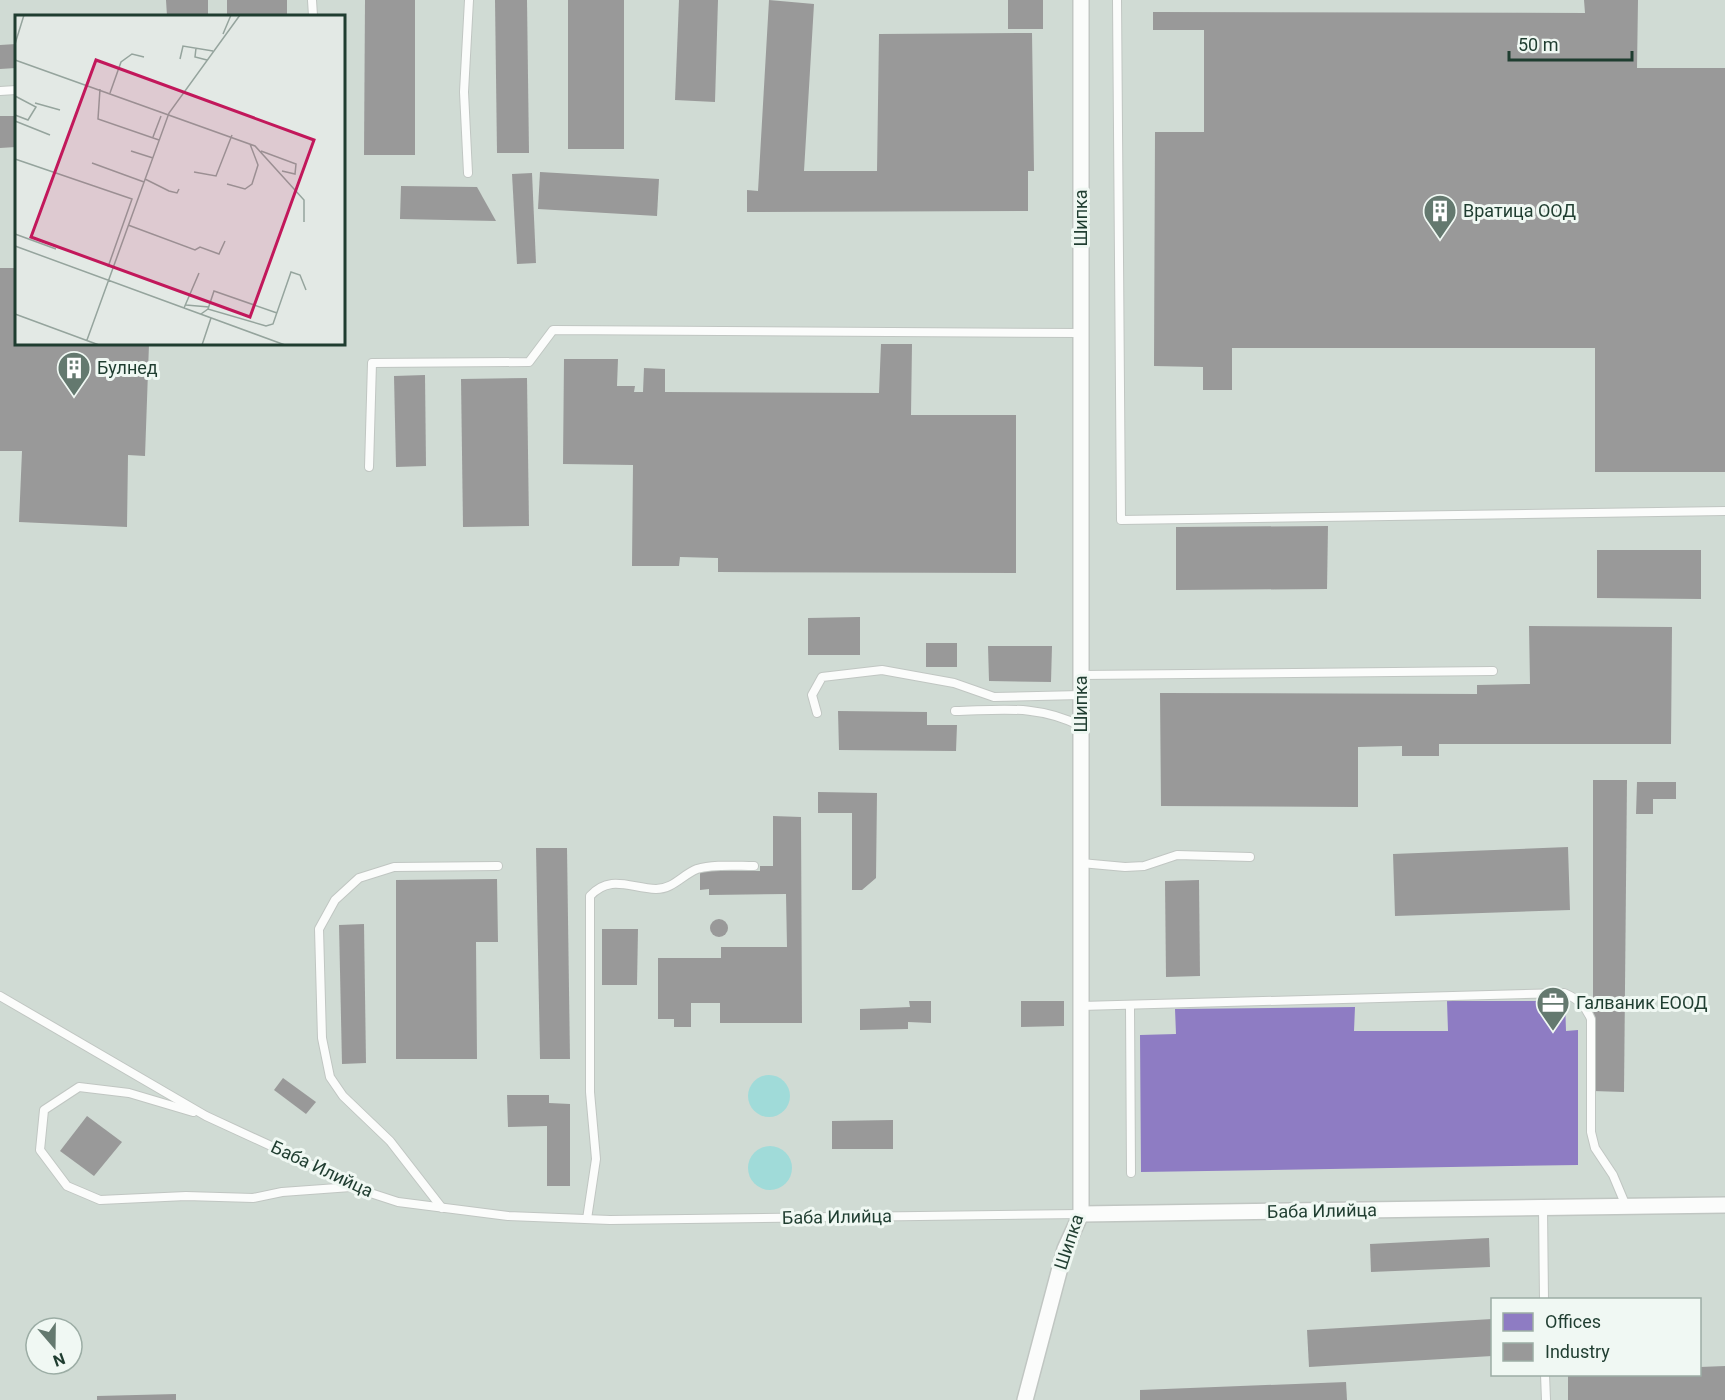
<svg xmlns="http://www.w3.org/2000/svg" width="1725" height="1400" font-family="Roboto,sans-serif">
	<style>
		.built { fill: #d0dbd4; fill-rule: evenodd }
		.water { fill: #a0dbd9 }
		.offices { fill: #8e7cc3 }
		.industry { fill: #999 }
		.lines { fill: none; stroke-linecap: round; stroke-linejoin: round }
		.lane-casing { stroke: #c0c6c2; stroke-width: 10 }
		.street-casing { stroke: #c0c6c2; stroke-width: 18 }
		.lane { stroke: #fbfcfb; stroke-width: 8 }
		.street { stroke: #fbfcfb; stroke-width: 15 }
		.labels { text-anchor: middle; stroke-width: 6; stroke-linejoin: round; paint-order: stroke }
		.poi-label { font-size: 18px; fill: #1f3d30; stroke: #f0f8f3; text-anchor: start }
		.street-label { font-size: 18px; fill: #1f3d30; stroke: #f0f8f3 }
		.inset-road { fill: none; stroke: #95a49d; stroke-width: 1.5 }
		.view { fill: #c2185b; fill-opacity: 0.15; stroke: #c2185b; stroke-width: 3 }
		.inset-edge { fill: none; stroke: #1f3d30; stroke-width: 3 }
	</style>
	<rect width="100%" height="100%" fill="#e3e9e5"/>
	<path class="built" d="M0,0H1725V1400H0ZM16,16H344V344H16ZM1492,1300H1700V1374H1492ZM36,1328H72V1364H36Z"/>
	<g class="water">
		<circle cx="769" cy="1096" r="21"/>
		<circle cx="770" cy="1168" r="22"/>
	</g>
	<polygon class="offices" points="1447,1001 1565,1001 1566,1031 1578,1030 1578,1165 1141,1172 1140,1035 1176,1034 1175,1009 1355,1007 1354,1031 1448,1031"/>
	<g class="industry">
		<polygon points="166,0 208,0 208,16 167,16"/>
		<rect x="227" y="0" width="60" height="16"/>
		<polygon points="365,0 415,0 415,155 364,155"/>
		<polygon points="495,0 527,0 529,153 497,153"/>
		<rect x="568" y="0" width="56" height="149"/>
		<polygon points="679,0 718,0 715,102 675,100"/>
		<polygon points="769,0 814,4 804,171 877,171 879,34 1032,33 1034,171 1028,171 1028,211 747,212 747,190 758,191"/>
		<rect x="1008" y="0" width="35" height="29"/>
		<polygon points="1584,0 1638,0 1637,68 1725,68 1725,472 1595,472 1595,348 1232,348 1232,390 1203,390 1203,367 1154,366 1155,132 1204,132 1204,30 1153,30 1153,12 1585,13"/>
		<polygon points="16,44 16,68 0,69 0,45"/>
		<polygon points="0,116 16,116 16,147 0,148"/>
		<polygon points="540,172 659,179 657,216 538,209"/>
		<polygon points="532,173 536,263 517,264 512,174"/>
		<polygon points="401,186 477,187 496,221 400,219"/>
		<polygon points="0,268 16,268 16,344 149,344 145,456 128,455 127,527 19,522 22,451 0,451"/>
		<polygon points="881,344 912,344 911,415 1016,415 1016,573 718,572 718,558 680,557 679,566 632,566 633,465 563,464 564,359 618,359 617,386 635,386 634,392 643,392 644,368 665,369 665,392 879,393"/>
		<polygon points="425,375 426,466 396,467 394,376"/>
		<polygon points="527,378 529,526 463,527 461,379"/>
		<polygon points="1328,526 1327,589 1176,590 1176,527"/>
		<polygon points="1597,550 1701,550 1701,599 1597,598"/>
		<polygon points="860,617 860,655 808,655 808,618"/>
		<polygon points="1529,626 1672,627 1671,744 1439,744 1439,756 1402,756 1402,746 1358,747 1358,807 1161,806 1160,693 1477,694 1477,685 1530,684"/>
		<rect x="926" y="643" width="31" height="24"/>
		<polygon points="988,646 1052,646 1051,682 989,681"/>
		<polygon points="838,711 927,712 927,725 957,725 956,751 839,750"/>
		<polygon points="1593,780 1627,780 1624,1092 1593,1091"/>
		<polygon points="1637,782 1676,782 1676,799 1653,799 1653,814 1636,814"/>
		<polygon points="818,792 877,793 876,878 862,890 852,890 852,813 818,813"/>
		<polygon points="773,816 801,817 802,1023 720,1023 720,1003 691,1003 691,1027 674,1027 674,1019 658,1019 658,958 721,958 721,947 787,947 786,894 709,895 709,889 700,890 700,870 760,871 760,866 773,866"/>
		<polygon points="1568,847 1570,910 1395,916 1393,854"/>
		<polygon points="536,848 567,848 570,1059 540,1059"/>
		<polygon points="497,879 498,942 476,942 477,1059 396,1059 396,880"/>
		<polygon points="1199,880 1200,976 1166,977 1165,881"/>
		<circle cx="719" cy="928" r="9"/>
		<polygon points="364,924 366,1063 342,1064 339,925"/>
		<polygon points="602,929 638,929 637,985 602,985"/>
		<polygon points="909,1001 931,1001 931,1023 908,1022 908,1029 860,1030 860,1009 910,1007"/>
		<polygon points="1021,1001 1064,1001 1064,1026 1021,1027"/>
		<polygon points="283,1078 316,1102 306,1114 274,1090"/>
		<polygon points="507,1095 549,1095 549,1103 570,1104 570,1186 547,1186 547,1126 508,1127"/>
		<polygon points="87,1116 122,1142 94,1176 60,1151"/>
		<polygon points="893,1120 893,1149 832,1149 832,1121"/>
		<polygon points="1489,1238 1490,1267 1371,1272 1370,1244"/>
		<polygon points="1492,1319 1492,1356 1309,1367 1307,1330"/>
		<polygon points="1725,1366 1725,1400 1568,1400 1568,1374 1700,1374 1700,1367"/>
		<polygon points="1346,1382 1347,1400 1140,1400 1140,1390"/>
		<polygon points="176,1394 176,1400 97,1400 97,1396"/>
	</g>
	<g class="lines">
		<g class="lane-casing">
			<g id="lane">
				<polyline points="312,0 313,16"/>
				<polyline points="1117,0 1121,520 1725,511"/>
				<polyline points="0,91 16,90"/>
				<polyline points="468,173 464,92 469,0"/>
				<polyline points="369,467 372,363 529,362 553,330 1081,333"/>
				<polyline points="1081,675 1493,671"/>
				<path d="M955,711C1002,710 1037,704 1081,726"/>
				<polyline points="817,713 812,695 822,677 882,670 954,683 994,697 1081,695"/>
				<polyline points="1081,863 1125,867 1144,866 1177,855 1250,857"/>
				<polyline points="0,996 206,1116 308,1163 352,1187 398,1202 508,1216 610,1220 1081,1214"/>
				<path d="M1081,1006L1564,993C1578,999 1585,1005 1591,1019V1132L1595,1148L1613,1175L1626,1206"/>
				<polyline points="1130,1006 1131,1173"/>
				<polyline points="193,1112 129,1093 79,1087 44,1110 40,1150 67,1186 100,1200 186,1196 253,1198 282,1192 351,1187"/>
				<polyline points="442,1208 390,1141 343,1096 330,1077 322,1038 319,929 335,900 359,878 394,867 498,866"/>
				<polyline points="1543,1208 1544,1300"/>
				<path d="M587,1219L596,1159L590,1092V896C610,874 630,888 656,889C673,889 682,875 697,869C713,864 736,866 754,866"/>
				<polyline points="1545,1374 1546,1400"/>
			</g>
		</g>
		<g class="street-casing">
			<g id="street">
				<polyline points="1081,1214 1725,1205"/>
				<polyline points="1025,1400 1065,1249 1081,1214 1081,0"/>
			</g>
		</g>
		<use href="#lane" class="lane"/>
		<use href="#street" class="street"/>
	</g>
	<defs>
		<g id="building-pin" transform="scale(1.725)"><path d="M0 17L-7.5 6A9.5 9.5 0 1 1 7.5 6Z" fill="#64796f" stroke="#f0f8f3"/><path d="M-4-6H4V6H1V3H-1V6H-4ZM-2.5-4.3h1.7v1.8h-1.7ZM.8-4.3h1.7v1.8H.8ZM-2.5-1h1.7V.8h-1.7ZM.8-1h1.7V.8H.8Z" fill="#fff"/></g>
		<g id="office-pin" transform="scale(1.725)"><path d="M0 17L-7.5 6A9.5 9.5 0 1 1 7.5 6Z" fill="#64796f" stroke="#f0f8f3"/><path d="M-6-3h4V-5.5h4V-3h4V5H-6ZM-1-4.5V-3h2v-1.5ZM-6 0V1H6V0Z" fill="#fff"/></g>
	</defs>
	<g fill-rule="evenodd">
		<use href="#building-pin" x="1440" y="211"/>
		<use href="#building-pin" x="74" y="368"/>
		<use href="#office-pin" x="1553" y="1003"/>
	</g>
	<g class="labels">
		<g class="poi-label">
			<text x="1463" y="217">Вратица ООД</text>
			<text x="97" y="374">Булнед</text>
			<text x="1576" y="1009">Галваник ЕООД</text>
		</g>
		<g class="street-label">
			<text transform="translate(1081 218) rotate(-90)" y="6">Шипка</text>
			<text transform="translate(1081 704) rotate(-90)" y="6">Шипка</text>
			<text transform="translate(322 1169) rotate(25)" y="6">Баба Илийца</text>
			<text transform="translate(1322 1211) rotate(-1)" y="6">Баба Илийца</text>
			<text transform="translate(837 1217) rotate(-1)" y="6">Баба Илийца</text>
			<text transform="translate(1069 1242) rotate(-72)" y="6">Шипка</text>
		</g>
	</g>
	<g transform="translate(15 15)">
		<rect width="330" height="330" fill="#e3e9e5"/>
		<path class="inset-road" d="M208,19L216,0M0,29L9,0M181,33L180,42L192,45M165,44L168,31L198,36M0,45L240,131L289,185V207M85,74L83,104L144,125M95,78L106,47L117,39L129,42M0,81L21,92L13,105L0,100M20,88L45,95M0,106L35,120M138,122L146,101M116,136L138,143M246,136L281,149L280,159L267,156M0,144L117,184L93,252M77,148L129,167M179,157L201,161L217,120M130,164L154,176L162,178L164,174M212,169L230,174L237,169L243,150L235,129M113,210L180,235L185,232L204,239L210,226M0,219L41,234M0,231L270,330M171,290L194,292M169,293L184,258M193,294L199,276L262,298M0,299L84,330M186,299L193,294L251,311L258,309L276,257L285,260L291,275M72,325L154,98L225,0M187,330L196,303"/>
		<path class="view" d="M81,45L299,125L235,302L16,222Z"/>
		<rect width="330" height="330" class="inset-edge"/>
	</g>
	<rect x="1491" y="1298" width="210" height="78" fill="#f0f8f3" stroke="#9cada5" stroke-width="1.5"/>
	<rect x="1503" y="1313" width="30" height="18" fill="#8e7cc3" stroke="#9cada5" stroke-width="1.5"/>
	<text x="1545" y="1328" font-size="18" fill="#1f3d30">Offices</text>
	<rect x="1503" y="1343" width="30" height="18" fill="#999999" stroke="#9cada5" stroke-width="1.5"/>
	<text x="1545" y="1358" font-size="18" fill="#1f3d30">Industry</text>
	<g transform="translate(54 1346) rotate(160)"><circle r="28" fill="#f0f8f3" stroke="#9cada5" stroke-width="1.5"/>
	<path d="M0-4.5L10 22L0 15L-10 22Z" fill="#64796f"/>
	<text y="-9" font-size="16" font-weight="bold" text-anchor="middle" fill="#1f3d30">N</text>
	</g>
	<path d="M1509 51v9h123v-9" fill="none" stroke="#1f3d30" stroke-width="3"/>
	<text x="1518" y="51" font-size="18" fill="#1f3d30" stroke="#f0f8f3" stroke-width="4.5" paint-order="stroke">50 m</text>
</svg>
